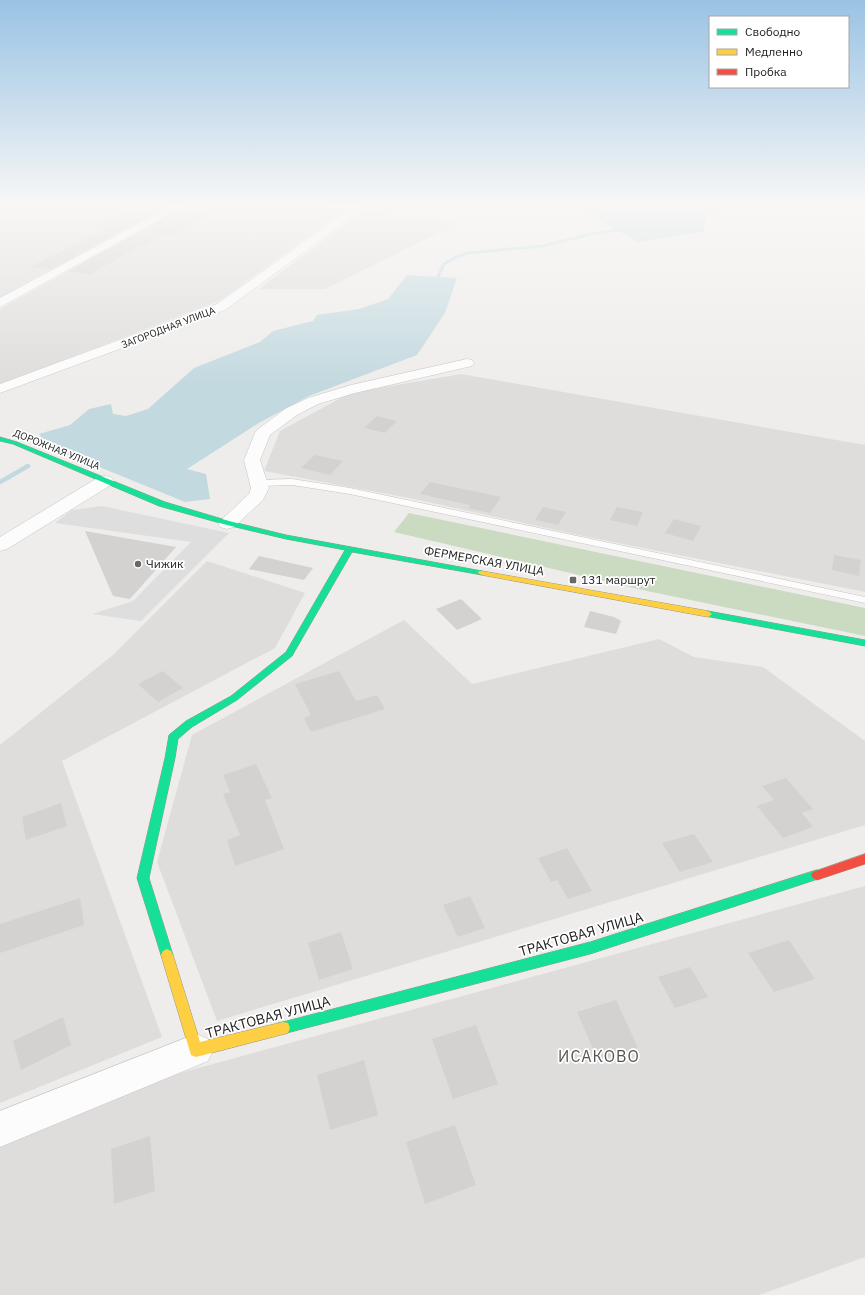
<svg xmlns="http://www.w3.org/2000/svg" width="865" height="1295" font-family="'IBM Plex Sans',sans-serif">
	<style>
		.residential { fill: #dedddc }
		.forest { fill: #cbdbc2 }
		.parking { fill: #dfdede }
		.water { fill: #c2d9df }
		.lines { fill: none; stroke-linecap: round; stroke-linejoin: round }
		.stream-far1 { stroke: #c2d9df; stroke-width: 3 }
		.stream { stroke: #c2d9df; stroke-width: 4.5 }
		.building { fill: #d4d2d0 }
		.lane-casing { stroke: #c6c5c4; stroke-width: 1 }
		.street-casing { stroke: #c6c5c4; stroke-width: 1 }
		.fast-casing { stroke: #969884; stroke-width: 1 }
		.slow-casing { stroke: #969884; stroke-width: 1 }
		.jam-casing { stroke: #969884; stroke-width: 1 }
		.lane { fill: #fdfcfc; fill-rule: evenodd }
		.street { fill: #fdfcfc; fill-rule: evenodd }
		.fast { fill: #16e098; fill-rule: evenodd }
		.slow { fill: #ffcf43; fill-rule: evenodd }
		.jam { fill: #f24e42; fill-rule: evenodd }
		.poi-dot { fill: #696868; stroke: #fff; stroke-width: 1.5 }
		.labels { text-anchor: middle; stroke-width: 3.5; stroke-linejoin: round; paint-order: stroke }
		.far-street-label { font-size: 10px; fill: #212121; stroke: #fff }
		.street-label { font-size: 12px; fill: #212121; stroke: #fff }
		.poi-label { font-size: 12px; fill: #212121; stroke: #fff; text-anchor: start }
		.near-street-label { font-size: 14px; fill: #212121; stroke: #fff }
		.near-neighbourhood-label { font-size: 16px; letter-spacing: 1px; fill: #545454; stroke: #fff }
	</style>
	<rect width="100%" height="100%" fill="#efedeb"/>
	<g class="residential">
		<polygon points="0,205 166,205 0,297"/>
		<polygon points="188,205 272,205 345,210 219,301 0,384 0,309"/>
		<polygon points="362,212 458,223 325,289 259,289"/>
		<polygon points="461,374 865,445 865,592 583,536 409,498 264,471 280,431 350,393"/>
		<polygon points="207,561 305,593 275,648 62,761 162,1037 0,1103 0,745 113,655"/>
		<polygon points="404,620 472,684 659,639 694,657 763,667 865,741 865,825 217,1021 157,862 192,735"/>
		<polygon points="865,886 865,1257 759,1295 0,1295 0,1146 180,1073"/>
	</g>
	<polygon class="forest" points="409,513 865,608 865,636 647,591 394,532"/>
	<polygon class="parking" points="102,506 229,533 141,621 92,614 133,601 191,542 55,523 72,510"/>
	<g class="water">
		<polygon points="604,205 724,205 707,217 703,232 637,242 583,210 586,208"/>
		<polygon points="407,275 457,278 445,313 417,355 309,396 257,424 187,469 206,474 210,499 185,502 48,446 39,434 70,425 89,409 111,404 113,414 126,416 148,409 194,368 260,342 273,331 313,321 317,315 359,309 388,299"/>
	</g>
	<g class="lines">
		<polyline class="stream-far1" points="435,283 444,264 454,258 468,253 543,246 587,235 624,229"/>
		<polyline class="stream" points="0,482 28,466"/>
	</g>
	<g class="building">
		<polygon points="136,207 162,210 51,269 30,267 109,227 98,226"/>
		<polygon points="178,211 209,215 171,237 161,236 146,246 141,245 91,274 68,271"/>
		<polygon points="377,416 397,421 385,433 364,428"/>
		<polygon points="315,455 343,461 330,475 301,468"/>
		<polygon points="430,482 454,487 501,497 490,513 468,508 470,505 420,494"/>
		<polygon points="543,507 566,512 558,525 535,520"/>
		<polygon points="617,507 643,512 637,526 610,520"/>
		<polygon points="674,519 701,526 693,541 665,533"/>
		<polygon points="85,531 176,547 130,599 113,596"/>
		<polygon points="834,555 861,560 859,576 832,570"/>
		<polygon points="259,556 313,568 304,580 249,569"/>
		<polygon points="461,599 482,619 457,630 436,609"/>
		<polygon points="590,611 614,617 621,621 616,634 584,627"/>
		<polygon points="163,671 183,688 158,702 138,684"/>
		<polygon points="339,671 356,701 377,695 385,709 311,732 304,718 311,715 295,684"/>
		<polygon points="256,764 272,798 265,800 284,849 235,866 227,840 240,835 223,794 230,792 223,775"/>
		<polygon points="786,778 813,809 802,813 813,827 783,838 757,806 774,800 762,786"/>
		<polygon points="61,803 67,826 26,840 22,817"/>
		<polygon points="694,834 713,862 680,872 662,843"/>
		<polygon points="567,848 592,891 568,899 557,880 551,882 538,858"/>
		<polygon points="470,896 485,928 458,937 443,905"/>
		<polygon points="80,898 84,925 0,953 0,924"/>
		<polygon points="341,932 353,969 319,980 308,943"/>
		<polygon points="789,940 815,979 774,992 748,953"/>
		<polygon points="690,967 708,997 675,1008 658,977"/>
		<polygon points="616,1000 638,1048 598,1060 577,1012"/>
		<polygon points="63,1017 71,1045 21,1070 13,1041"/>
		<polygon points="476,1025 498,1084 453,1099 432,1039"/>
		<polygon points="364,1060 378,1115 330,1130 317,1075"/>
		<polygon points="455,1125 476,1185 425,1204 406,1142"/>
		<polygon points="150,1136 155,1191 114,1204 111,1149"/>
	</g>
	<g class="lines">
		<g class="lane-casing">
			<polygon id="lane" points="292,479 350,488 865,597 865,603 350,494 292,485 259,486 255,483 259,480"/>
		</g>
		<g class="street-casing">
			<g id="street">
				<polygon points="174,205 186,205 0,307 0,298"/>
				<polygon points="322,205 368,205 225,310 0,393 0,384 217,304 349,210 327,208"/>
				<polygon points="467,359 472,360 474,363 472,366 355,393 318,404 297,415 270,435 260,460 269,488 263,500 234,527 227,529 220,527 218,523 249,494 251,488 244,460 255,433 257,430 285,409 308,398 351,385"/>
				<polygon points="105,476 111,477 114,481 111,485 7,549 0,551 0,537 99,477"/>
				<polygon points="196,1034 208,1039 213,1050 208,1061 0,1147 0,1111"/>
			</g>
		</g>
		<g class="fast-casing">
			<g id="fast">
				<polygon points="0,437 17,442 165,502 229,521 286,535 482,571 486,573 482,575 352,552 292,656 237,700 192,727 178,739 175,758 149,878 173,955 171,959 167,961 163,959 161,955 137,878 165,758 169,735 186,721 231,696 286,652 345,550 286,539 227,525 159,506 13,444 0,441"/>
				<polygon points="708,611 865,640 865,646 705,616 704,614"/>
				<polygon points="817,870 821,872 823,875 821,878 590,954 283,1034 278,1033 276,1028 278,1023 283,1022 590,942"/>
			</g>
		</g>
		<g class="slow-casing">
			<g id="slow">
				<polygon points="479,571 482,571 708,611 712,614 708,617 482,575 478,573"/>
				<polygon points="167,949 171,951 173,955 200,1042 283,1022 288,1023 290,1028 288,1033 196,1057 191,1055 161,955 163,951"/>
			</g>
		</g>
		<g class="jam-casing">
			<polygon id="jam" points="865,854 865,864 817,880 813,878 811,875 813,872"/>
		</g>
		<use href="#lane" class="lane"/>
		<use href="#street" class="street"/>
		<use href="#fast" class="fast"/>
		<use href="#slow" class="slow"/>
		<use href="#jam" class="jam"/>
	</g>
	<linearGradient id="sky" x2="0" y2="1"><stop stop-color="#99c3e4"/><stop offset="0.53" stop-color="#f8f7f6"/><stop offset="1" stop-color="#f8f7f6" stop-opacity="0"/></linearGradient>
	<rect width="865" height="386" fill="url(#sky)"/>
	<g class="poi-dot">
		<circle cx="138" cy="564" r="4"/>
		<rect x="569" y="576" width="8" height="8" rx="2"/>
	</g>
	<g class="labels">
		<g class="far-street-label">
			<text transform="translate(168 327) rotate(-21)" y="4">ЗАГОРОДНАЯ УЛИЦА</text>
			<text transform="translate(57 449) rotate(22)" y="4">ДОРОЖНАЯ УЛИЦА</text>
		</g>
		<g class="street-label">
			<text transform="translate(484 561) rotate(10)" y="4">ФЕРМЕРСКАЯ УЛИЦА</text>
		</g>
		<g class="poi-label">
			<text x="146" y="568">Чижик</text>
			<text x="581" y="584">131 маршрут</text>
		</g>
		<g class="near-street-label">
			<text transform="translate(581 934) rotate(-16)" y="5">ТРАКТОВАЯ УЛИЦА</text>
			<text transform="translate(268 1017) rotate(-15)" y="5">ТРАКТОВАЯ УЛИЦА</text>
		</g>
		<g class="near-neighbourhood-label">
			<text x="599" y="1062">ИСАКОВО</text>
		</g>
	</g>
	<rect x="709" y="16" width="140" height="72" fill="#ffffff" stroke="#a6a6a6"/>
	<rect x="717" y="29" width="20" height="6" fill="#16e098" stroke="#a6a6a6"/>
	<text x="745" y="36" font-size="12" fill="#212121">Свободно</text>
	<rect x="717" y="49" width="20" height="6" fill="#ffcf43" stroke="#a6a6a6"/>
	<text x="745" y="56" font-size="12" fill="#212121">Медленно</text>
	<rect x="717" y="69" width="20" height="6" fill="#f24e42" stroke="#a6a6a6"/>
	<text x="745" y="76" font-size="12" fill="#212121">Пробка</text>
</svg>
